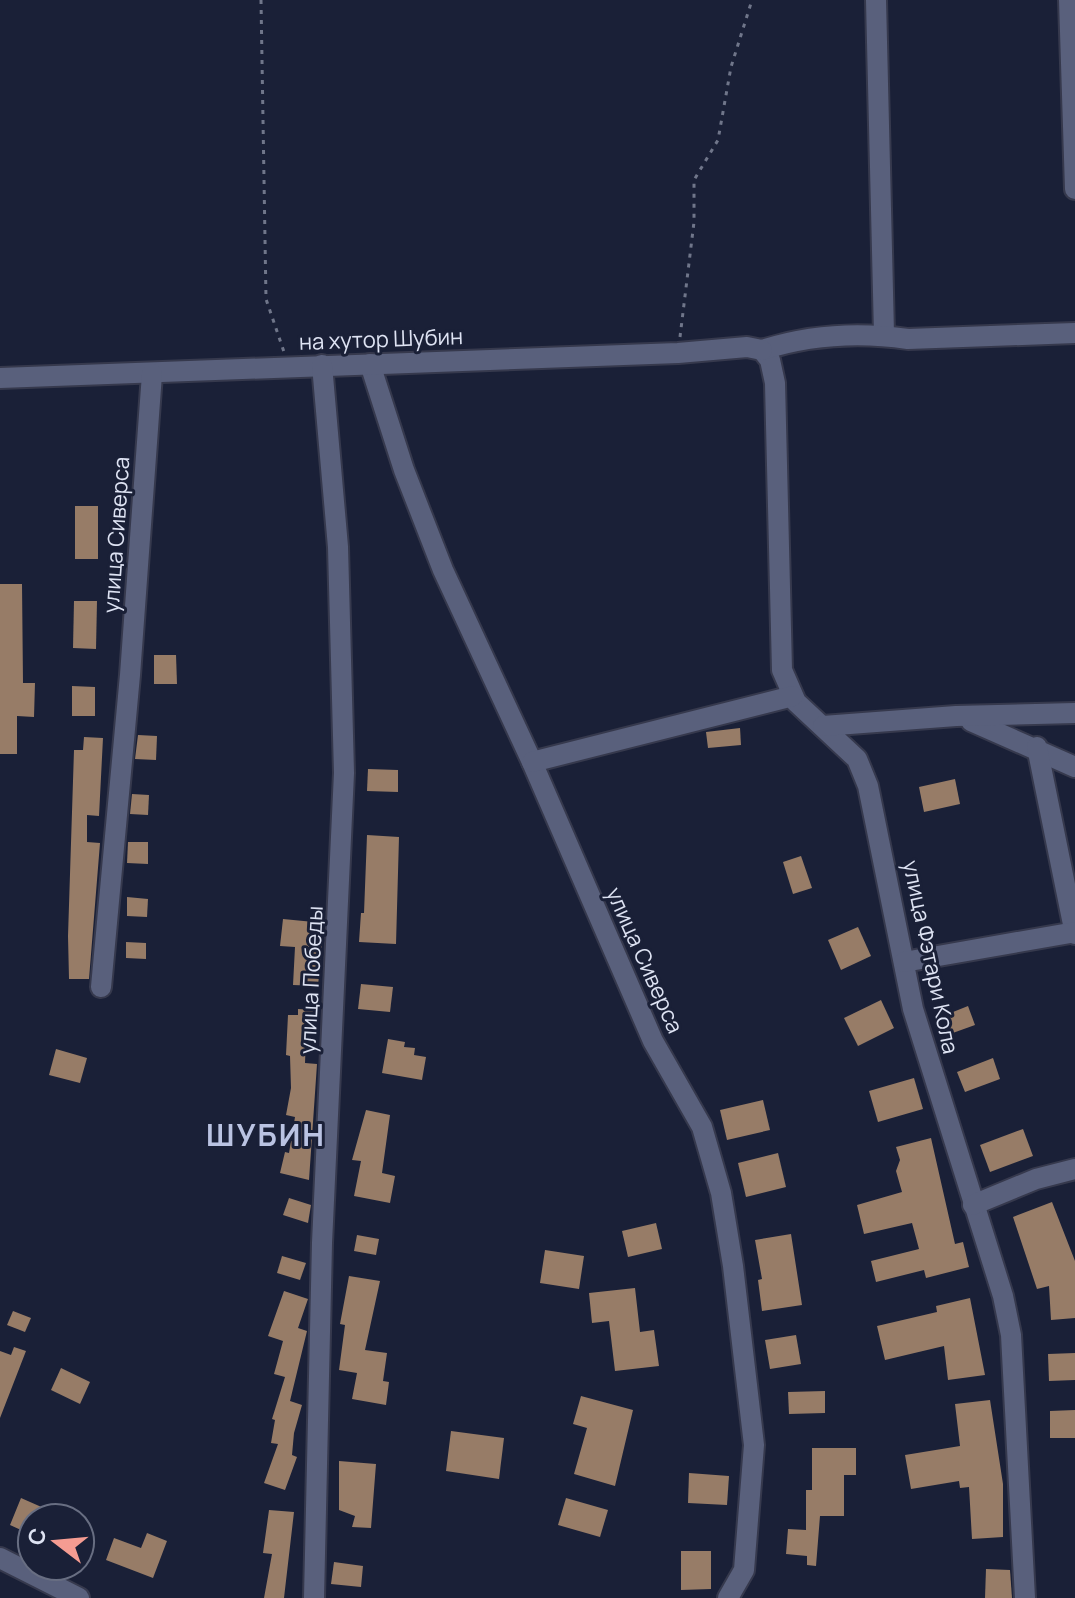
<svg xmlns="http://www.w3.org/2000/svg" width="1075" height="1598" font-family="Manrope,sans-serif">
	<style>
		.building { fill: #977c67 }
		.lines { fill: none; stroke-linecap: round; stroke-linejoin: round }
		.minor-casing { stroke: #36394d; stroke-width: 24 }
		.path { stroke: #70768a; stroke-width: 3; stroke-dasharray: 4 6; stroke-linecap: butt }
		.minor { stroke: #59607c; stroke-width: 20 }
		.labels { text-anchor: middle; stroke-width: 6; stroke-linejoin: round; paint-order: stroke }
		.street-label { font-size: 22px; fill: #dee3f3; stroke: #1a2037 }
		.district-label { font-size: 30px; font-weight: bold; letter-spacing: 2px; fill: #bac3e2; stroke: #1a2037 }
	</style>
	<rect width="100%" height="100%" fill="#1a2037"/>
	<g class="building">
		<rect x="75" y="506" width="23" height="53"/>
		<polygon points="0,584 22,584 23,683 35,683 34,717 17,716 17,754 0,754"/>
		<polygon points="74,601 97,601 96,649 73,648"/>
		<polygon points="154,655 176,655 177,684 154,684"/>
		<polygon points="72,686 95,687 95,716 72,716"/>
		<polygon points="740,728 741,745 708,748 706,732"/>
		<polygon points="138,735 157,736 156,760 135,759"/>
		<polygon points="84,737 103,738 99,816 87,815 87,842 100,843 89,979 69,979 68,936 74,750 83,750"/>
		<polygon points="368,769 398,770 398,792 367,791"/>
		<polygon points="955,779 960,804 924,812 919,787"/>
		<polygon points="132,794 149,795 148,815 130,814"/>
		<polygon points="367,835 399,837 396,944 359,942 361,913 364,913"/>
		<polygon points="128,842 148,842 148,864 127,863"/>
		<polygon points="801,856 812,888 793,894 783,862"/>
		<polygon points="127,897 148,899 147,917 127,916"/>
		<polygon points="283,919 324,923 318,986 293,985 295,947 280,946"/>
		<polygon points="858,927 871,956 841,970 828,940"/>
		<polygon points="126,942 146,943 146,959 126,958"/>
		<polygon points="361,984 393,987 390,1012 358,1009"/>
		<polygon points="881,1000 894,1028 858,1046 844,1018"/>
		<polygon points="968,1006 975,1025 950,1034 943,1016"/>
		<polygon points="298,1009 314,1010 313,1036 306,1036 305,1063 317,1064 309,1180 280,1173 285,1152 289,1153 295,1117 286,1115 291,1088 290,1056 286,1055 288,1015 298,1015"/>
		<polygon points="388,1039 405,1042 404,1047 415,1048 414,1055 426,1057 422,1080 382,1073"/>
		<polygon points="56,1049 87,1058 80,1083 49,1075"/>
		<polygon points="993,1058 1000,1079 965,1092 957,1072"/>
		<polygon points="914,1078 923,1109 878,1122 869,1091"/>
		<polygon points="763,1100 770,1130 727,1140 720,1110"/>
		<polygon points="366,1110 390,1115 382,1173 395,1176 390,1203 354,1196 361,1161 352,1160"/>
		<polygon points="1023,1129 1033,1156 990,1172 980,1145"/>
		<polygon points="931,1138 955,1244 963,1242 969,1267 926,1278 924,1270 876,1282 871,1261 919,1249 912,1223 864,1234 857,1205 902,1192 896,1171 900,1160 896,1147"/>
		<polygon points="778,1153 786,1187 746,1197 738,1163"/>
		<polygon points="289,1198 311,1205 308,1223 283,1215"/>
		<polygon points="1052,1202 1075,1261 1075,1318 1051,1320 1049,1286 1037,1289 1013,1217"/>
		<polygon points="656,1223 662,1249 628,1257 622,1231"/>
		<polygon points="791,1234 802,1305 762,1311 758,1280 762,1279 755,1240"/>
		<polygon points="357,1235 379,1239 376,1255 354,1251"/>
		<polygon points="545,1250 584,1256 579,1289 540,1283"/>
		<polygon points="282,1256 306,1263 300,1280 277,1273"/>
		<polygon points="349,1276 380,1281 365,1350 387,1353 383,1381 389,1382 386,1405 352,1399 357,1373 339,1370 345,1325 340,1324"/>
		<polygon points="635,1288 640,1332 654,1330 659,1366 615,1371 609,1321 592,1323 589,1293"/>
		<polygon points="284,1291 308,1299 298,1328 307,1331 290,1401 302,1405 294,1433 292,1455 297,1457 285,1490 264,1483 278,1444 271,1443 275,1420 272,1419 285,1377 274,1374 283,1341 268,1336"/>
		<polygon points="970,1298 985,1375 948,1380 944,1346 885,1360 877,1326 937,1312 936,1306"/>
		<polygon points="13,1311 31,1318 25,1332 7,1325"/>
		<polygon points="796,1335 801,1364 770,1369 765,1340"/>
		<polygon points="14,1347 26,1351 0,1418 0,1351 11,1355"/>
		<polygon points="1075,1353 1075,1380 1049,1381 1048,1354"/>
		<polygon points="61,1368 90,1382 80,1404 51,1390"/>
		<polygon points="825,1391 825,1413 789,1414 788,1392"/>
		<polygon points="581,1396 633,1410 615,1486 574,1474 587,1428 573,1424"/>
		<polygon points="990,1400 1003,1484 1003,1537 972,1539 969,1487 960,1488 959,1481 911,1489 905,1455 960,1446 955,1404"/>
		<polygon points="1075,1410 1075,1438 1050,1438 1050,1411"/>
		<polygon points="451,1431 504,1438 499,1479 446,1471"/>
		<polygon points="812,1448 856,1448 856,1475 844,1475 844,1516 820,1516 816,1566 807,1565 807,1556 786,1554 788,1529 806,1530 806,1490 812,1490"/>
		<polygon points="339,1461 376,1464 371,1528 352,1527 355,1516 339,1510"/>
		<polygon points="689,1473 729,1476 727,1505 688,1503"/>
		<polygon points="21,1498 46,1509 42,1518 32,1518 32,1535 10,1525"/>
		<polygon points="566,1498 608,1510 600,1537 558,1525"/>
		<polygon points="269,1510 294,1512 284,1598 264,1598 272,1554 263,1553"/>
		<polygon points="147,1533 167,1541 153,1578 106,1560 114,1538 141,1548"/>
		<polygon points="681,1551 711,1551 711,1589 681,1590"/>
		<polygon points="334,1562 363,1566 361,1587 331,1584"/>
		<polygon points="986,1569 1010,1570 1012,1598 985,1598"/>
	</g>
	<g class="lines">
		<g class="minor-casing">
			<g id="minor">
				<polyline points="876,0 884,334"/>
				<polyline points="1069,0 1075,189"/>
				<polyline points="762,350 770,360 775,383 782,670 796,702 857,759 868,786 913,1009 1003,1296 1011,1335 1025,1598"/>
				<path d="M762,350C809,335 860,332 908,339L1075,333"/>
				<polyline points="370,364 404,470 443,570 532,762 653,1041 702,1127 721,1193 733,1266 754,1445 744,1570 728,1598"/>
				<polyline points="0,378 678,353 747,347 762,350"/>
				<polyline points="971,721 1075,767"/>
				<polyline points="823,726 956,716 1075,713"/>
				<polyline points="1037,747 1075,934"/>
				<polyline points="532,762 793,696"/>
				<polyline points="904,962 1075,932"/>
				<polyline points="101,987 130,675 152,374"/>
				<polyline points="973,1205 1036,1179 1075,1169"/>
				<polyline points="0,1558 79,1598"/>
				<polyline points="314,1598 322,1243 344,773 338,547 322,365"/>
			</g>
		</g>
		<g class="path">
			<polyline points="261,0 266,299 284,352"/>
			<polyline points="680,337 694,222 694,180 718,140 731,67 752,0"/>
		</g>
		<use href="#minor" class="minor"/>
	</g>
	<g class="labels">
		<g class="street-label">
			<text transform="translate(381 339) rotate(-2)" y="8">на хутор Шубин</text>
			<text transform="translate(116 535) rotate(-86)" y="8">улица Сиверса</text>
			<text transform="translate(931 957) rotate(78)" y="8">улица Фэтари Кола</text>
			<text transform="translate(645 960) rotate(66)" y="8">улица Сиверса</text>
			<text transform="translate(311 980) rotate(-87)" y="8">улица Победы</text>
		</g>
		<g class="district-label">
			<text x="266" y="1146">ШУБИН</text>
		</g>
	</g>
	<g transform="translate(56 1542) rotate(286)"><circle r="38" fill="#1a2037" stroke="#686e82" stroke-width="2"/>
	<path d="M0-6L14 30L0 20L-14 30Z" fill="#f59c92"/>
	<text y="-12" font-size="22" font-weight="bold" text-anchor="middle" fill="#dee3f3">С</text>
	</g>
</svg>
